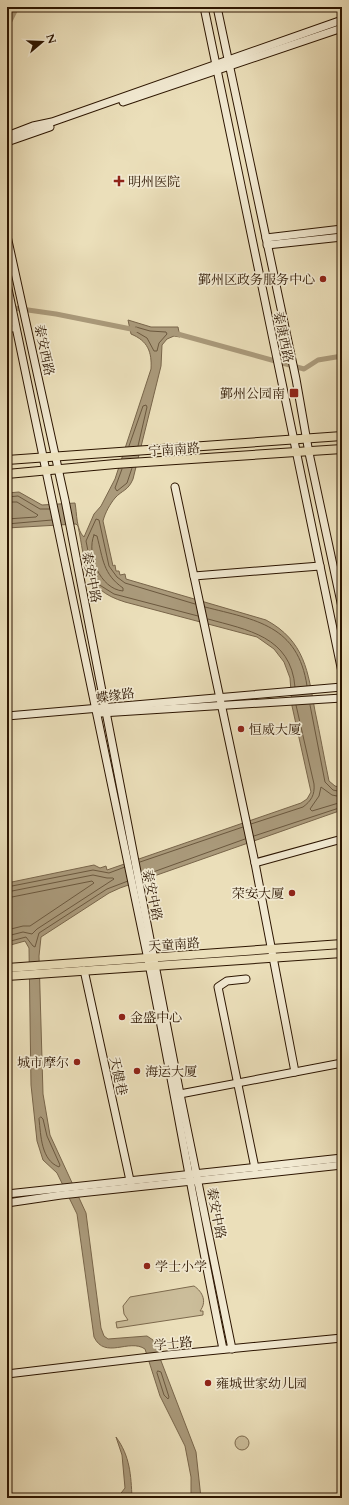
<svg xmlns="http://www.w3.org/2000/svg" width="349" height="1505" font-family="Cardo,'Noto Serif SC',serif">
	<style>
		.green { fill: #cbbd9a; stroke: #7c694d }
		.water { fill: #aa9a7b; stroke: #78654a }
		.lines { fill: none; stroke-linecap: round; stroke-linejoin: round }
		.shore { stroke: #6b583e; stroke-width: 1 }
		.canal { stroke: #aa9a7b; stroke-width: 5 }
		.street-casing { stroke: #5c482e; stroke-width: 7 }
		.secondary-casing { stroke: #2c1500; stroke-width: 9 }
		.primary-casing { stroke: #2c1500; stroke-width: 10 }
		.street { stroke: #f2ead2; stroke-width: 5 }
		.secondary { stroke: #f2ead2; stroke-width: 7 }
		.primary { stroke: #ebdfba; stroke-width: 8 }
		.poi-dot { fill: #8f2418; stroke: #f2ead2; stroke-width: 1.5 }
		.labels { text-anchor: middle; stroke-width: 3.5; stroke-linejoin: round; paint-order: stroke }
		.poi-label { font-size: 13px; fill: #2c1500; stroke: #f2ead2; text-anchor: start }
		.street-label { font-size: 13px; fill: #2c1500; stroke: #f2ead2 }
	</style>
	<rect width="100%" height="100%" fill="#ebdfba"/>
	<filter id="stains"><feTurbulence type="fractalNoise" baseFrequency=".005" numOctaves="4"/><feColorMatrix values="0 0 0 0 .2 0 0 0 0 .09 0 0 0 0 .02 0 0 0 .5 -.17"/></filter>
	<radialGradient id="worn" r=".72"><stop offset=".6" stop-color="#630" stop-opacity="0"/><stop offset="1" stop-color="#630" stop-opacity=".3"/></radialGradient>
	<g class="green">
		<path d="M194,1286C203,1292 207,1302 200,1311H203V1315L117,1328L116,1322L128,1320L124,1314L123,1306L130,1297Z"/>
		<circle cx="242" cy="1443" r="7"/>
	</g>
	<g class="water">
		<path d="M128,320L151,327H178L180,337L174,336L167,339L162,345L161,366L133,479C128,491 122,490 115,498C110,504 105,513 103,521L113,566L115,565L116,571H119L120,575L125,574L126,579L266,620C305,641 308,672 315,711C320,734 324,757 329,781L335,786L342,788V810L120,888L109,893L41,937L39,956L43,1094L50,1135L86,1213L101,1328L104,1336L108,1339L147,1336L153,1340L196,1452L201,1498H191V1477L185,1446L160,1396L145,1349C129,1338 105,1360 94,1337L77,1214L57,1173L43,1160L37,1141L31,1085L29,948L25,941L7,946V883L94,865L100,868L106,866L107,870L301,803L307,799L311,792L292,706L290,678L284,662L274,649L257,637L125,602C82,589 86,563 78,526L76,524L7,528V493L19,492L42,505L75,503C77,513 76,530 84,537L94,514L101,506L115,479L151,369C152,352 148,341 131,334Z"/>
		<path d="M116,1437C130,1456 131,1475 132,1498L118,1497L125,1488L122,1455Z"/>
	</g>
	<g class="lines">
		<g class="shore">
			<polygon points="136,327 150,331 166,332 167,334 159,343 157,351 154,351 147,338 135,331"/>
			<polyline points="129,446 143,406 146,405 147,407 138,446"/>
			<polyline points="122,469 115,488 117,491 127,483 132,468"/>
			<polyline points="7,497 18,496 40,509 50,509"/>
			<polyline points="7,502 17,502 38,515 36,517 7,519"/>
			<polyline points="7,524 52,520"/>
			<path d="M94,535L97,536C103,559 103,574 123,588V591C100,589 86,554 94,535Z"/>
			<polyline points="195,604 125,583 117,577 109,566 99,520 96,519 86,541 92,571 98,584 114,594 198,616"/>
			<path d="M205,607C256,620 298,625 307,686"/>
			<path d="M208,619C247,630 291,636 295,687"/>
			<polyline points="310,705 325,782 333,790 342,792"/>
			<polyline points="342,797 332,795 321,787 319,796 310,809 312,811 342,802"/>
			<path d="M251,824L303,807C311,801 315,795 314,784L296,705"/>
			<polyline points="254,836 342,807"/>
			<polyline points="140,862 243,827"/>
			<polyline points="142,876 245,839"/>
			<polyline points="7,887 93,870 109,873 125,867"/>
			<polyline points="7,892 93,875 107,878 113,878 114,879 37,929 32,934 23,932 7,936"/>
			<polyline points="7,898 92,881 94,883 30,926 23,926 7,930"/>
			<polyline points="7,942 26,937 33,946 35,947 39,933 107,889 128,881"/>
			<path d="M41,1117L43,1119L47,1136L60,1165L59,1167C41,1160 41,1136 39,1119Z"/>
			<polygon points="158,1371 161,1372 169,1397 168,1399 164,1395 157,1373"/>
		</g>
		<g class="canal">
			<polyline points="7,27 17,7"/>
			<polyline points="7,307 56,314 136,330"/>
			<polyline points="174,333 304,369 318,360 342,356"/>
		</g>
		<g class="street-casing">
			<polyline id="street" points="7,330 16,328"/>
		</g>
		<g class="secondary-casing">
			<g id="secondary">
				<polyline points="204,7 342,672"/>
				<polyline points="217,7 296,379 309,453 342,607"/>
				<polyline points="123,102 342,28"/>
				<polyline points="7,136 33,126 52,122 342,20"/>
				<polyline points="7,142 50,127"/>
				<polyline points="7,236 65,500 180,1094 232,1349"/>
				<polyline points="266,238 342,229"/>
				<polyline points="267,245 342,237"/>
				<path d="M7,284C55,512 104,740 150,969C175,1095 197,1223 223,1349"/>
				<polyline points="175,487 255,863 295,1072"/>
				<polyline points="194,576 320,566"/>
				<polyline points="101,713 342,698"/>
				<polyline points="7,716 342,687"/>
				<polyline points="255,863 342,839"/>
				<polyline points="84,970 131,1185"/>
				<polyline points="246,979 227,981 218,987 255,1168"/>
				<polyline points="180,1094 342,1063"/>
				<polyline points="7,1194 342,1158"/>
				<polyline points="7,1203 61,1195 342,1165"/>
				<polyline points="7,1374 167,1355 342,1338"/>
			</g>
		</g>
		<g class="primary-casing">
			<g id="primary">
				<polyline points="7,460 342,436"/>
				<polyline points="7,474 115,464 342,449"/>
				<polyline points="7,968 342,944"/>
				<polyline points="7,976 342,953"/>
			</g>
		</g>
		<use href="#street" class="street"/>
		<use href="#secondary" class="secondary"/>
		<use href="#primary" class="primary"/>
	</g>
	<g class="poi-dot">
		<path d="M117 175h4v4h4v4h-4v4h-4v-4h-4v-4h4z"/>
		<circle cx="323" cy="279" r="4"/>
		<rect x="289" y="388" width="10" height="10" rx="2"/>
		<circle cx="241" cy="729" r="4"/>
		<circle cx="292" cy="893" r="4"/>
		<circle cx="122" cy="1017" r="4"/>
		<circle cx="77" cy="1062" r="4"/>
		<circle cx="137" cy="1071" r="4"/>
		<circle cx="147" cy="1266" r="4"/>
		<circle cx="208" cy="1383" r="4"/>
	</g>
	<g class="labels">
		<g class="poi-label">
			<text x="128" y="186">明州医院</text>
			<text x="315" y="284" text-anchor="end">鄞州区政务服务中心</text>
			<text x="285" y="398" text-anchor="end">鄞州公园南</text>
			<text x="249" y="734">恒威大厦</text>
			<text x="284" y="898" text-anchor="end">荣安大厦</text>
			<text x="130" y="1022">金盛中心</text>
			<text x="69" y="1067" text-anchor="end">城市摩尔</text>
			<text x="145" y="1076">海运大厦</text>
			<text x="155" y="1271">学士小学</text>
			<text x="216" y="1388">雍城世家幼儿园</text>
		</g>
		<g class="street-label">
			<text transform="translate(284 337) rotate(78)" y="5">泰康西路</text>
			<text transform="translate(45 350) rotate(78)" y="5">泰安西路</text>
			<text transform="translate(174 449) rotate(-4)" y="5">宁南南路</text>
			<text transform="translate(92 577) rotate(79)" y="5">泰安中路</text>
			<text transform="translate(115 695) rotate(-8)" y="5">蝶缘路</text>
			<text transform="translate(153 895) rotate(78)" y="5">泰安中路</text>
			<text transform="translate(174 944) rotate(-4)" y="5">天童南路</text>
			<text transform="translate(119 1076) rotate(78)" y="5">天健巷</text>
			<text transform="translate(217 1213) rotate(79)" y="5">泰安中路</text>
			<text transform="translate(173 1343) rotate(-6)" y="5">学士路</text>
		</g>
	</g>
	<rect width="349" height="1505" fill="none" stroke="#ebdfba" stroke-width="24"/>
	<rect x="8" y="8" width="333" height="1489" fill="none" stroke="#2c1500" stroke-width="2"/>
	<rect x="12" y="12" width="325" height="1481" fill="none" stroke="#2c1500"/>
	<g transform="translate(42 42) rotate(71)" stroke="#f2ead2" stroke-width="3" paint-order="stroke">
	<path d="M0-3L7 15L0 10L-7 15Z" fill="#2c1500"/>
	<text y="-6" font-size="11" font-weight="bold" text-anchor="middle" fill="#2c1500">N</text>
	</g>
	<rect width="100%" height="100%" filter="url(#stains)"/>
	<rect width="100%" height="100%" fill="url(#worn)"/>
</svg>
